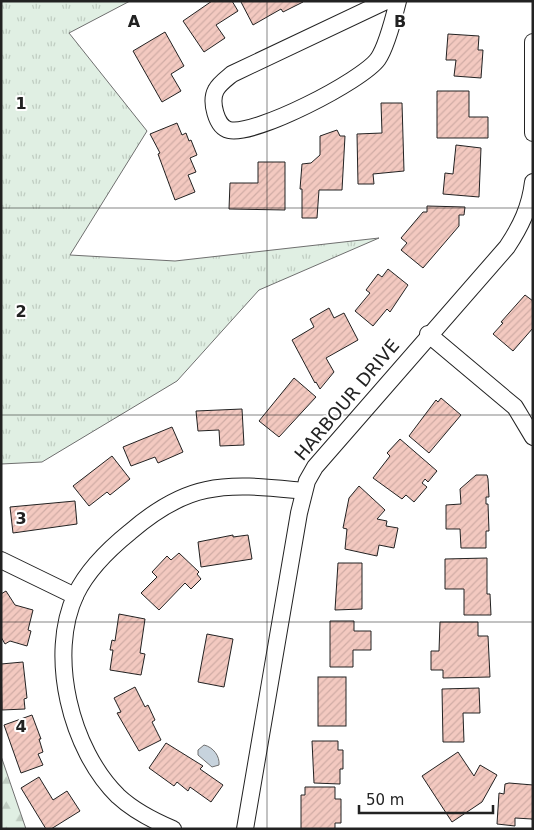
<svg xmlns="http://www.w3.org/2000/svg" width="534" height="830" font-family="'DejaVu Sans',sans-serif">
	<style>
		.forest { fill: url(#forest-firs); stroke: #6f6f6f }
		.park { fill: url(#park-tufts); stroke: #6f6f6f }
		.water { fill: #c7d3dd; stroke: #6f6f6f }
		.building { fill: url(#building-hatch); stroke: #222 }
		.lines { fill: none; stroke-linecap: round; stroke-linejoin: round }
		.minor-casing { stroke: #222; stroke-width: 18 }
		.minor { stroke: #fff; stroke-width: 16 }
		.grid { fill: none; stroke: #222; stroke-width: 1; stroke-opacity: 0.55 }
		.labels { text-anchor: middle; stroke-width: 4; stroke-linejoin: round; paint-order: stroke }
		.street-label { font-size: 18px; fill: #222; stroke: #fff }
		.grid-label { font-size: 16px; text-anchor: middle; font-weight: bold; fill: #222; stroke: #fff; stroke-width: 4; stroke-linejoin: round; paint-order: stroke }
	</style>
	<defs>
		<pattern id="forest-firs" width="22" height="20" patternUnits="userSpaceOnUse" patternTransform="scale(1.25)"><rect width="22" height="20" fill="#e0efe3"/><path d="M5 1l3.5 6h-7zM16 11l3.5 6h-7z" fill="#c0cdc2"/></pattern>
		<pattern id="park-tufts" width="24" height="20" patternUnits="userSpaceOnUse" patternTransform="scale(1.25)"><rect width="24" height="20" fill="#e0efe3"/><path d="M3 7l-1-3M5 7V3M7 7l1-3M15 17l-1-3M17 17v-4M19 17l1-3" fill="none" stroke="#c0cdc2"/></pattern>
		<pattern id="building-hatch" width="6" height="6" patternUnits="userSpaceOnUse" patternTransform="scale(1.25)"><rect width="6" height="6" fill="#f3c9c0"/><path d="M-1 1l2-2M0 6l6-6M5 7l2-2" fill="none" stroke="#d0aca5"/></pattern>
	</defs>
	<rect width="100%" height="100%" fill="#fff"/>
	<polygon class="forest" points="1,756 26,829 1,829"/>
	<polygon class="park" points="1,1 130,1 69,33 147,131 70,255 175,261 379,238 259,290 177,381 42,462 1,464"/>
	<path class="water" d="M204,745C213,747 220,756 219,765L212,767L198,755V750Z"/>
	<g class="building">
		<polygon points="212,1 232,1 238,11 216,25 225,38 204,52 183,21"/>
		<polygon points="242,1 302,1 303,2 283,12 281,9 253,25 241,2"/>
		<polygon points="165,32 184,66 171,74 181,91 162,102 133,51"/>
		<polygon points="448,34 479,36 478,50 483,50 481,78 454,76 456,60 446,60"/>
		<polygon points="437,91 469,91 469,117 488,117 488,138 437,138"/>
		<polygon points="381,103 402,103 404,171 373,174 374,184 358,184 357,134 382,133"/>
		<polygon points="177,123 182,135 186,133 189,141 191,140 197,155 190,158 196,172 188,175 195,192 175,200 158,154 160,153 150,134"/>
		<polygon points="337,130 340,136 345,136 342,190 319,190 317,218 302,218 302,189 300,189 302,164 311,163 320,155 320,136"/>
		<polygon points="456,145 481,148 479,197 443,194 445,173 453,174"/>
		<polygon points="258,162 285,162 285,210 229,209 230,183 258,183"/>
		<polygon points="427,206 465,207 464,215 459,215 459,226 423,268 401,250 407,243 401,238 423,212 427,212"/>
		<polygon points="388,269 408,285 390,312 387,309 373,326 355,311 370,293 366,290 378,274 382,277"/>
		<polygon points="525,295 533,301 533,328 513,351 493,334 503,323 501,322"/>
		<polygon points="329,308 334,318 344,313 358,340 326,358 334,372 320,389 316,382 315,383 292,340 314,327 310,319"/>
		<polygon points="294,378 316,397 279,437 259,421"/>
		<polygon points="441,398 461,415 429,453 409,436 436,400 438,402"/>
		<polygon points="242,409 244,445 220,446 219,430 198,431 196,411"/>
		<polygon points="172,427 183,452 158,463 155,457 131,466 123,447"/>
		<polygon points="400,439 437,471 428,482 425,479 422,483 427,487 414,502 406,495 402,499 373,478 390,456 387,453"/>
		<polygon points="112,456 130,479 110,495 107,492 89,506 73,486"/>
		<polygon points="476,475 487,475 488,479 489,497 486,497 486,504 488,504 489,531 486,531 486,548 461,548 460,529 446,529 446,505 461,504 460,489"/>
		<polygon points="359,486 385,510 377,519 387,521 386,526 398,528 394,548 379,545 377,556 345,549 347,529 343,528 349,498"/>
		<polygon points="75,501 77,524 13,533 10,507"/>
		<polygon points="233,535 233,537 248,535 252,559 201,567 198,542"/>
		<polygon points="179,553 199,572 197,574 201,579 191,589 185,583 159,610 141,593 157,577 152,572 167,556 171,560"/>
		<polygon points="487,558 487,594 490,594 491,615 464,615 464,589 445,589 445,559"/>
		<polygon points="338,563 362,563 362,609 335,610"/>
		<polygon points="6,591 15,605 33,610 28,630 31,631 27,646 10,641 5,644 1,637 1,594"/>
		<polygon points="119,614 145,619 140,653 145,654 141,675 110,670 113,650 110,650 112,640 115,641"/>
		<polygon points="330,621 354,621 354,631 371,631 371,650 353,650 353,667 330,667"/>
		<polygon points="440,622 478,622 478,636 488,636 490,677 443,678 443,670 431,670 431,651 439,651"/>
		<polygon points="207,634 233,639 224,687 198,682"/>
		<polygon points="23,662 27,698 24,699 25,709 2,710 1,664"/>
		<rect x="318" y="677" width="28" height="49"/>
		<polygon points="135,687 145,707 148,705 155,720 152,722 161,740 139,751 117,713 121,712 114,698"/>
		<polygon points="479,688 480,713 463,713 464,742 443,742 442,689"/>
		<polygon points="32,715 41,739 39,739 43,752 38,754 43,765 21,773 4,725"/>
		<polygon points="312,741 338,741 338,750 343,750 343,769 340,769 340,784 314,783"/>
		<polygon points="166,743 203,766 200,769 223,785 211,802 190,787 188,791 177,782 174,786 149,768"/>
		<polygon points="458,752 474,776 480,765 497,775 482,802 452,822 422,776"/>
		<polygon points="39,777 53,800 67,791 80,811 51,829 46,829 21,788"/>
		<polygon points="509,783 533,785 533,822 532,819 515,818 515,826 497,824 499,793 504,794 505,784"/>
		<polygon points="305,787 335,787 335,799 341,799 341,823 335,823 335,829 301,829 301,795 305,795"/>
	</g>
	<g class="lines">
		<g class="minor-casing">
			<g id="minor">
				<path d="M386,1L232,74C226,79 219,84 216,90C210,101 216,127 229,130C255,136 362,81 378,59C387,46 394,17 398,1"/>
				<polyline points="533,42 533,133"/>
				<polyline points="428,334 515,407 533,437"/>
				<polyline points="1,560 75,596"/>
				<path d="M173,829C154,821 133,810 118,796C71,750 47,655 76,594C88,569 109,549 130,532C152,513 177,496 206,490C237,483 273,488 304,491"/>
				<path d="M245,829L299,513L307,481L315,467L507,247C521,226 530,207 533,182"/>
			</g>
		</g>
		<use href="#minor" class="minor"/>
	</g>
	<path class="grid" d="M267,1V829M1,208H533M1,415H533M1,622H533"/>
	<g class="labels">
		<g class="street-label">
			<text transform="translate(347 400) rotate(-50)" y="6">HARBOUR DRIVE</text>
		</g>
	</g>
	<g class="grid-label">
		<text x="134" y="27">A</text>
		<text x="400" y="27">B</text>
		<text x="21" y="109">1</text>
		<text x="21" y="317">2</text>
		<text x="21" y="524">3</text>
		<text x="21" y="732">4</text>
	</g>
	<rect width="534" height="830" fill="none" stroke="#222222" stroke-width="5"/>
	<path d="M359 805v8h134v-8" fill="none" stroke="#222222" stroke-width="2.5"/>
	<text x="366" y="805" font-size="15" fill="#222222" stroke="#ffffff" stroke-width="4" paint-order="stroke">50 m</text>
</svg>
